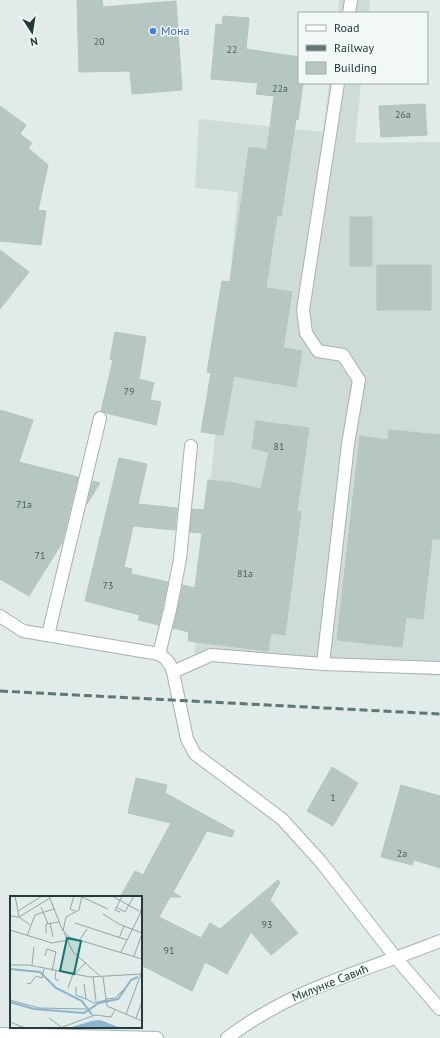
<svg xmlns="http://www.w3.org/2000/svg" width="440" height="1038" font-family="'PT Sans',sans-serif">
	<style>
		.built { fill: #cfdbd8 }
		.building { fill: #b6c6c3; stroke: #b3c5c1 }
		.lines { fill: none; stroke-linecap: round; stroke-linejoin: round }
		.service-casing { stroke: #a4b3b1; stroke-width: 14 }
		.minor-casing { stroke: #a4b3b1; stroke-width: 14 }
		.secondary-casing { stroke: #9fb7b4; stroke-width: 14 }
		.service { stroke: #fff; stroke-width: 12 }
		.minor { stroke: #fff; stroke-width: 12 }
		.secondary { stroke: #fff; stroke-width: 12 }
		.rail { stroke: #5c7776; stroke-width: 3; stroke-dasharray: 8 4; stroke-linecap: butt }
		.shop-dot { fill: #3f7fe0; stroke: #f1f8f6; stroke-width: 1.5 }
		.labels { text-anchor: middle; stroke-width: 3; stroke-linejoin: round; paint-order: stroke }
		.number-label { font-size: 10px; fill: #465e5c }
		.shop-label { font-size: 12px; fill: #366cbe; stroke: #f1f8f6; text-anchor: start }
		.street-label { font-size: 12px; fill: #213c3a; stroke: #f1f8f6 }
		.inset-river { fill: none; stroke: #89b5d0; stroke-width: 2 }
		.inset-road { fill: none; stroke: #94a5a3; stroke-width: 1 }
		.view { fill: #0f766e; fill-opacity: 0.15; stroke: #0f766e; stroke-width: 2 }
		.inset-edge { fill: none; stroke: #213c3a; stroke-width: 2 }
	</style>
	<rect width="100%" height="100%" fill="#e1ebe9"/>
	<g class="built">
		<polygon points="339,0 370,0 369,13 338,13"/>
		<polygon points="329,83 361,83 355,143 440,142 440,676 194,660 238,192 195,188 199,119 323,132"/>
	</g>
	<g class="building">
		<polygon points="77,0 102,0 103,7 176,1 182,90 132,94 130,71 79,72"/>
		<polygon points="223,16 249,18 246,49 299,57 299,83 303,83 298,120 296,119 281,216 277,215 266,288 292,292 283,348 302,351 296,387 234,376 223,435 201,432 211,373 207,372 222,281 230,282 249,147 267,150 274,96 256,94 258,83 211,79 216,24 222,25"/>
		<polygon points="425,104 427,135 381,137 379,106"/>
		<polygon points="0,106 26,125 20,134 32,143 28,148 48,165 38,210 46,211 41,245 0,241"/>
		<rect x="350" y="217" width="22" height="49"/>
		<polygon points="0,250 29,272 0,309"/>
		<rect x="377" y="265" width="54" height="45"/>
		<polygon points="115,332 146,337 139,379 154,383 150,400 161,402 156,425 106,413 101,411 113,360 110,359"/>
		<polygon points="0,410 33,420 19,462 78,477 62,543 29,596 0,579"/>
		<polygon points="256,421 309,428 297,511 301,512 285,635 271,633 268,651 188,641 189,632 173,628 183,585 195,588 202,533 190,532 192,509 204,510 208,480 234,483 261,489 269,452 252,448"/>
		<polygon points="389,430 440,435 440,539 432,539 423,619 406,617 402,647 337,640 360,436 388,440"/>
		<polygon points="119,458 147,464 138,504 177,508 175,530 133,526 124,567 132,569 131,574 168,582 159,625 138,620 140,615 85,601"/>
		<polygon points="93,481 100,483 87,504"/>
		<polygon points="332,767 358,783 333,826 307,811"/>
		<polygon points="136,778 167,785 165,793 234,831 232,837 207,831 173,892 181,897 170,897 159,917 201,938 210,923 220,929 278,880 280,882 270,900 298,933 271,955 251,932 227,974 205,962 192,991 141,965 141,897 120,897 135,871 143,875 171,823 128,813"/>
		<polygon points="401,785 440,796 440,868 414,860 412,865 381,857"/>
	</g>
	<g class="lines">
		<g class="service-casing">
			<g id="service">
				<polyline points="349,13 351,0"/>
				<polyline points="48,635 100,418"/>
				<polyline points="159,654 170,610 180,559 191,446"/>
				<polyline points="323,664 348,444 359,380 343,355 318,351 306,333 303,310 338,83"/>
				<polyline points="173,672 211,655 323,664 440,668"/>
			</g>
		</g>
		<g class="minor-casing">
			<g id="minor">
				<path d="M0,616L23,631L159,654C167,659 170,663 173,672L187,739L195,754L282,819L321,862L396,958L440,1009"/>
				<path d="M227,1038C293,988 365,971 440,941"/>
			</g>
		</g>
		<g class="secondary-casing">
			<polyline id="secondary" points="0,1034 157,1038"/>
		</g>
		<use href="#service" class="service"/>
		<use href="#minor" class="minor"/>
		<use href="#secondary" class="secondary"/>
		<polyline class="rail" points="0,691 440,714"/>
	</g>
	<circle class="shop-dot" cx="153" cy="31" r="4"/>
	<g class="labels">
		<g class="number-label">
			<text x="99" y="45">20</text>
			<text x="232" y="53">22</text>
			<text x="280" y="92">22a</text>
			<text x="403" y="118">26a</text>
			<text x="129" y="395">79</text>
			<text x="279" y="450">81</text>
			<text x="24" y="508">71a</text>
			<text x="40" y="559">71</text>
			<text x="245" y="577">81a</text>
			<text x="108" y="589">73</text>
			<text x="333" y="801">1</text>
			<text x="402" y="857">2a</text>
			<text x="267" y="928">93</text>
			<text x="169" y="954">91</text>
		</g>
		<g class="shop-label">
			<text x="161" y="35">Мона</text>
		</g>
		<g class="street-label">
			<text transform="translate(330 983) rotate(-22)" y="4">Милунке Савић</text>
		</g>
	</g>
	<g transform="translate(10 896)">
		<rect width="132" height="132" fill="#e1ebe9"/>
		<path d="M90,124L111,132H58L82,125Z" fill="#89b5d0"/>
		<path class="inset-river" d="M0,73L30,76L46,92L72,105L82,119M0,106L24,113L74,117L89,107L108,103L121,84L128,81"/>
		<path class="inset-road" d="M5,0L9,21L20,29M39,0L52,33L59,41L132,63M64,0L60,13L65,15M102,0L129,15M72,1L98,13M31,11L38,28M106,11L115,16L124,0M8,15L32,0M110,16L105,14L112,0M93,18L109,28L132,37M0,20L9,21L40,2M40,27L43,41M65,27L117,44M0,34L42,47L64,43M53,35L56,21L69,14L72,0M54,37L63,56L90,80M36,38V28L49,26M17,40L25,19L44,13M109,42L114,30M69,45L77,33M111,56L130,18L132,8M35,60L37,53L46,56L42,75M124,60L132,38M0,69H19L80,81L131,78L132,74M22,69L24,51M46,75L45,83L49,85M64,79L76,66M83,81L86,105M93,81L97,110L132,125M17,87L20,88L26,80L32,82L34,73M74,88L76,103L84,107L96,104M66,91V99L76,103M58,92L63,78M96,103L105,102L113,94M0,104L29,112L76,113M116,118L131,78M39,122L51,131M126,122L132,106M0,126L15,132M50,132L85,119L101,121L105,114"/>
		<path class="view" d="M57,42L71,45L64,78L50,75Z"/>
		<rect width="132" height="132" class="inset-edge"/>
	</g>
	<rect x="298" y="12" width="130" height="72" fill="#f1f8f6" stroke="#9eadab"/>
	<rect x="306" y="25" width="20" height="6" fill="#ffffff" stroke="#9eadab"/>
	<text x="334" y="32" font-size="12" fill="#213c3a">Road</text>
	<rect x="306" y="45" width="20" height="6" fill="#5c7776" stroke="#9eadab"/>
	<text x="334" y="52" font-size="12" fill="#213c3a">Railway</text>
	<rect x="306" y="62" width="20" height="12" fill="#b6c6c3" stroke="#9eadab"/>
	<text x="334" y="72" font-size="12" fill="#213c3a">Building</text>
	<g transform="translate(32 32) rotate(168)" stroke="#f1f8f6" stroke-width="3" paint-order="stroke">
	<path d="M0-3L7 15L0 10L-7 15Z" fill="#213c3a"/>
	<text y="-6" font-size="11" font-weight="bold" text-anchor="middle" fill="#213c3a">N</text>
	</g>
</svg>
